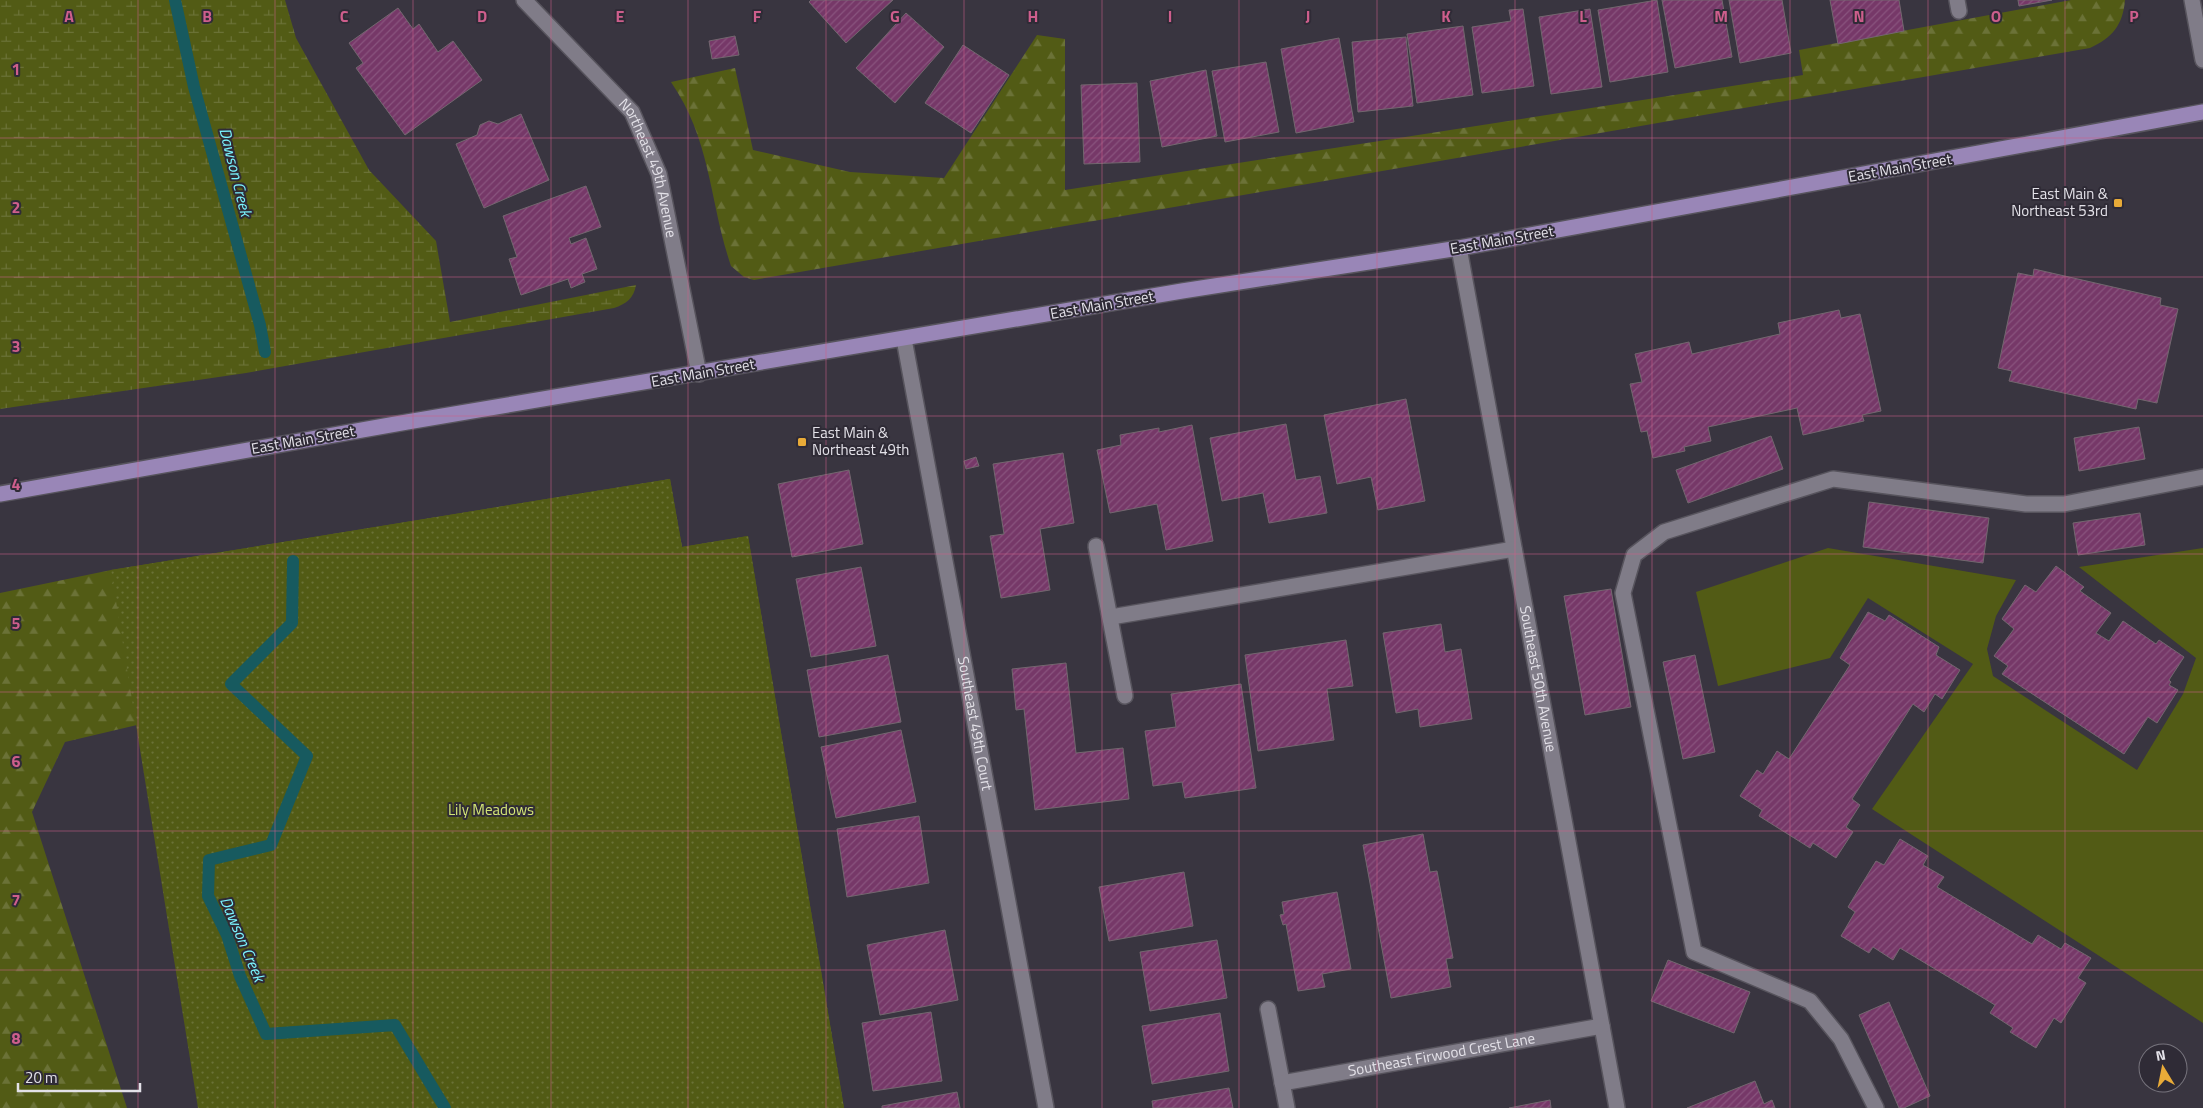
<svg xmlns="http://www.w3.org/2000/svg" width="2203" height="1108" font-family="'Titillium Web',sans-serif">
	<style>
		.grass { fill: #525b15 }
		.forest { fill: url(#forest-firs) }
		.wetland { fill: url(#wetland-marsh) }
		.park { fill: url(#park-dots) }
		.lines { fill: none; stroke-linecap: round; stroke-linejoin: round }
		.stream { stroke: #175a5f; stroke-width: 12 }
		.building { fill: url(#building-hatch); stroke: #73676f }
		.minor-casing { stroke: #57545d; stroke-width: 18 }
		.major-casing { stroke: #57545d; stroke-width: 18 }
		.minor { stroke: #807c88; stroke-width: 15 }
		.major { stroke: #9986b7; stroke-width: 15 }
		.grid { fill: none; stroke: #ce5e8c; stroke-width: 1; stroke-opacity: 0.55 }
		.poi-dot { fill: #e9ab38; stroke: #2f2b36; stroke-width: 2 }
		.labels { text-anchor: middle; stroke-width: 4; stroke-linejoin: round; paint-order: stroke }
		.street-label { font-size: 15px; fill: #e3e1e8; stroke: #2f2b36 }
		.poi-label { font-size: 15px; fill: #e3e1e8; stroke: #2f2b36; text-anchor: end }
		.park-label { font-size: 15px; fill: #d3e576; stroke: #2f2b36 }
		.water-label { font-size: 16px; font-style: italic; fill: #7af3fe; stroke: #2f2b36 }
		.grid-label { font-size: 16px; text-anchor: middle; font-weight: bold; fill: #ce5e8c; stroke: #2f2b36; stroke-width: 4; stroke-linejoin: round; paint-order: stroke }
	</style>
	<defs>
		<pattern id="forest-firs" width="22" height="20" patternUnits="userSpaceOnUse" patternTransform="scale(1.25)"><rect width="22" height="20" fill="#525b15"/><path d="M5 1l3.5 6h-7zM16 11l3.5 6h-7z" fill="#6b7237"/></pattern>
		<pattern id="wetland-marsh" width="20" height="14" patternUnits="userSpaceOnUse" patternTransform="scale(1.25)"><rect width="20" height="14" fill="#525b15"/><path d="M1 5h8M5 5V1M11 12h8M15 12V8" fill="none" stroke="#6b7237"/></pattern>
		<pattern id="park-dots" width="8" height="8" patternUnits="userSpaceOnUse" patternTransform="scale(1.25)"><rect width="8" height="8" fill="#525b15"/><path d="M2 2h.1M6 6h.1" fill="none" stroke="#6b7237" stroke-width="1.8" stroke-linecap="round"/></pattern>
		<pattern id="building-hatch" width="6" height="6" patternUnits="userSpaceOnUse" patternTransform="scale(1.25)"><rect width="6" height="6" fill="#763868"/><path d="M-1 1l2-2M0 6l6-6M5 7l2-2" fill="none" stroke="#89547e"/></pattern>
	</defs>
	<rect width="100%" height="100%" fill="#393540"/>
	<polygon class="grass" points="1828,548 2016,580 1996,616 1987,649 1993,676 2137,770 2183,694 2196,658 2079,567 2203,548 2203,1023 1872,809 1973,664 1868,598 1830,658 1718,686 1696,592"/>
	<g class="forest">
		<path d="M2071,0H2125C2123,25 2112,38 2090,48L754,280L744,277L731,266C709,201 712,142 671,82L735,68L753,150L850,172L944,178L1037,35L1065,39V190L1803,75L1799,50Z"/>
		<polygon points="670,479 682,547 748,536 844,1108 137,725 65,742 32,812 127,1108 0,1108 0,593 111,570"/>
	</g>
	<path class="wetland" d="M0,0H285L296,38L369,170L436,241L450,322L636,285C634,298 626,304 614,308L246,373L0,409Z"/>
	<polygon class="park" points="670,479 682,547 748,536 844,1108 198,1108 111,570"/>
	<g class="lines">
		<g class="stream">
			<polyline points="175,0 194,87 260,325 265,352"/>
			<polyline points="293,561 292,623 231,684 307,756 271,845 209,860 208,896 227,935 240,976 266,1034 395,1025 445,1108"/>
		</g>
	</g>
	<g class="building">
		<polygon points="811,0 893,0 846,43 809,2"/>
		<polygon points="1657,0 1668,72 1610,82 1598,10"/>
		<polygon points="1662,0 1722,0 1732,57 1675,68"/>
		<polygon points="1729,0 1782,0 1791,53 1740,63"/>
		<polygon points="1830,0 1899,0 1904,31 1838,44"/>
		<polygon points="2018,0 2052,0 2019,6"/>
		<polygon points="398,8 413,29 419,24 438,52 453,41 482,80 405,135 356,68 363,63 349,43"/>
		<polygon points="1523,9 1534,86 1482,93 1472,27 1511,21 1509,10"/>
		<polygon points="1590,9 1602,87 1551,94 1539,17"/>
		<polygon points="906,13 944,47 895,103 856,68"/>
		<polygon points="1463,26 1473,95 1417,103 1407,34"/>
		<polygon points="735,36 739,55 712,59 709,41"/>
		<polygon points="1406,37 1413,106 1358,112 1352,42"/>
		<polygon points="1339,38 1354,122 1296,133 1281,49"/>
		<polygon points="963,45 1009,75 971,133 925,103"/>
		<polygon points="1266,62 1279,132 1225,142 1212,71"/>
		<polygon points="1206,70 1217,136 1162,147 1150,81"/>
		<polygon points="1137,83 1140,162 1084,164 1081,85"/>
		<polygon points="521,114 549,180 484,208 456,144 477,135 480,125 489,121 498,124"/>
		<polygon points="586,186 601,227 569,238 571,244 586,238 597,269 582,274 585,282 571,288 568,279 521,295 509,259 517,257 503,216"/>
		<polygon points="2034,269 2161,298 2160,305 2178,309 2157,403 2138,399 2136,409 2009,381 2012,371 1998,368 2018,273 2033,276"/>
		<polygon points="1839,310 1841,318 1860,314 1881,411 1862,415 1864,421 1803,435 1797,408 1708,427 1711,441 1684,447 1685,451 1653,458 1647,431 1641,432 1630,384 1642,382 1635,354 1689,342 1692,354 1780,334 1778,323"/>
		<polygon points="1406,399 1425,501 1378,510 1371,477 1337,484 1324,415"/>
		<polygon points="1286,424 1296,480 1320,476 1327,513 1269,523 1263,493 1222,501 1210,438"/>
		<polygon points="1192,425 1213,541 1166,550 1157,504 1110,513 1097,450 1121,445 1120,435 1159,428 1159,432"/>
		<polygon points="2139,427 2145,459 2079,471 2074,438"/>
		<polygon points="1771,436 1783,469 1688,503 1676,470"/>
		<polygon points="1063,453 1074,523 1040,529 1050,590 1001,598 990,536 1004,534 993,464"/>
		<polygon points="976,457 979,466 966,469 964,461"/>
		<polygon points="849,470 863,544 792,557 778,484"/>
		<polygon points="1869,502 1989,518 1983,563 1863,547"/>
		<polygon points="2140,513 2145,545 2078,555 2073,523"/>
		<polygon points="2056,566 2084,587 2080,591 2111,613 2096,633 2109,641 2123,621 2156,644 2159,640 2184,657 2169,680 2171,682 2169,685 2178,690 2157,723 2148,717 2124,754 2002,674 2008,666 1994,656 2014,629 2002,619 2025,585 2036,592"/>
		<polygon points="861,567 876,646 811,657 796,579"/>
		<polygon points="1611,589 1631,707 1585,715 1564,596"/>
		<polygon points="1868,612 1885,621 1889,615 1939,647 1936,655 1960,670 1942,699 1935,694 1924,712 1913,704 1852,799 1860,805 1846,827 1853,832 1836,858 1813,843 1810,848 1759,816 1762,810 1740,796 1757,770 1763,774 1777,751 1789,759 1850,665 1840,658"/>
		<polygon points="1441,624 1445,652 1461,649 1472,719 1420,727 1418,709 1396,713 1383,633"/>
		<polygon points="1346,640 1353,686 1327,689 1334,740 1258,751 1245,655"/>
		<polygon points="888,655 901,722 819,737 807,670"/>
		<polygon points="1695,655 1715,752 1683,759 1663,662"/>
		<polygon points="1066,663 1076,753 1123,748 1129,799 1035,810 1024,709 1016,710 1012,669"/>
		<polygon points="1241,684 1256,788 1185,798 1182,782 1153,786 1145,731 1176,727 1171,694"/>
		<polygon points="901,730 916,802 836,818 821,747"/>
		<polygon points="919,816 929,883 847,897 837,829"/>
		<polygon points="1423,834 1430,872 1437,871 1453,958 1446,959 1451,987 1391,998 1363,845"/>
		<polygon points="1900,839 1928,856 1923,865 1944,877 1937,887 2032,944 2038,935 2061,949 2065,943 2091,958 2078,978 2086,983 2061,1023 2054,1018 2036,1048 2010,1032 2013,1028 1990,1013 1995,1005 1900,948 1893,960 1873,947 1869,953 1841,936 1855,912 1848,907 1860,887 1876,861 1884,865"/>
		<polygon points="1184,872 1193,926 1109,941 1099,887"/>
		<polygon points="1337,892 1351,969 1322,974 1325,987 1298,991 1286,924 1283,925 1280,915 1284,914 1282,902"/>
		<polygon points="945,930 958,1000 880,1015 867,945"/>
		<polygon points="1217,940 1227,998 1150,1011 1140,952"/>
		<polygon points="1668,960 1750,992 1734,1033 1651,1001"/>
		<polygon points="1889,1002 1930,1096 1904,1108 1899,1108 1859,1015"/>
		<polygon points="931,1012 942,1081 873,1091 862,1023"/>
		<polygon points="1220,1013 1229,1071 1152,1084 1142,1026"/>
		<polygon points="1755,1081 1764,1104 1772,1100 1775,1108 1687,1108"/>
		<polygon points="1229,1088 1233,1108 1153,1108 1152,1101"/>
		<polygon points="957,1092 960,1108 882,1108 882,1106"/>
		<polygon points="1550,1100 1551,1108 1509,1108"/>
	</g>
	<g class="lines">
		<g class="minor-casing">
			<g id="minor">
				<path id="s1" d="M524,0L632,112L659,174L699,374"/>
				<polyline points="1957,0 1959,11"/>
				<polyline points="2192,0 2203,60"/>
				<path id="s2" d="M1459,248L1617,1108"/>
				<path id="s3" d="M904,339L1046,1108"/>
				<polyline points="1096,546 1125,696"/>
				<polyline points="1111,617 1514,549"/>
				<polyline points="1268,1009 1287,1108"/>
				<path id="s4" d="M1282,1083L1602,1026"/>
				<polyline points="1876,1108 1841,1039 1810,1001 1694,952 1623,593 1634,555 1664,532 1833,479 2026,504 2064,504 2203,477"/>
			</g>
		</g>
		<g class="major-casing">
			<polyline id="major" points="0,494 407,422 1182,291 1459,248 2203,112"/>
		</g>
		<use href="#minor" class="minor"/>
		<use href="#major" class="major"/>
	</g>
	<path class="grid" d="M138,0V1108M275,0V1108M413,0V1108M551,0V1108M688,0V1108M826,0V1108M964,0V1108M1102,0V1108M1239,0V1108M1377,0V1108M1515,0V1108M1652,0V1108M1790,0V1108M1928,0V1108M2065,0V1108M0,138H2203M0,277H2203M0,416H2203M0,554H2203M0,692H2203M0,831H2203M0,970H2203"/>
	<g class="poi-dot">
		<rect x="2113" y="198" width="10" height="10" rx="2.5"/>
		<rect x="797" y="437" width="10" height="10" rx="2.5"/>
	</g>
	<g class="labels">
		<g class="street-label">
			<text transform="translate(1900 168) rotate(-10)" y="5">East Main Street</text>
			<text dy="5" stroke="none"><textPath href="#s1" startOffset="214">Northeast 49th Avenue</textPath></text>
			<text transform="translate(1502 240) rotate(-10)" y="5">East Main Street</text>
			<text transform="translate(1102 305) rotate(-10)" y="5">East Main Street</text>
			<text transform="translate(703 373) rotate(-10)" y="5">East Main Street</text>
			<text transform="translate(303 440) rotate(-10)" y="5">East Main Street</text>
			<text dy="5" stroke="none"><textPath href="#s2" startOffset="438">Southeast 50th Avenue</textPath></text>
			<text dy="5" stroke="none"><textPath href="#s3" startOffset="391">Southeast 49th Court</textPath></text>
			<text dy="5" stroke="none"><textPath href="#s4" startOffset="162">Southeast Firwood Crest Lane</textPath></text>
		</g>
		<g class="poi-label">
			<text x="2108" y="199">East Main &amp;<tspan x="2108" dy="17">Northeast 53rd</tspan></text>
			<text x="812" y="438" text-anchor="start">East Main &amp;<tspan x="812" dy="17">Northeast 49th</tspan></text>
		</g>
		<g class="park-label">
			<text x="491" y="815">Lily Meadows</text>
		</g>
		<g class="water-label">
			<text transform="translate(236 172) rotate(76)" y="6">Dawson Creek</text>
			<text transform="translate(243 939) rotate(67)" y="6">Dawson Creek</text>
		</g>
	</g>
	<g class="grid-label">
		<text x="69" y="22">A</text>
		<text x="207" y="22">B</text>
		<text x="344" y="22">C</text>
		<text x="482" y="22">D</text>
		<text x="620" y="22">E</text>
		<text x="757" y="22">F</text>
		<text x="895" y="22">G</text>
		<text x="1033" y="22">H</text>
		<text x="1170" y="22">I</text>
		<text x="1308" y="22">J</text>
		<text x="1446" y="22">K</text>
		<text x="1583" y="22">L</text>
		<text x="1721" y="22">M</text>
		<text x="1859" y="22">N</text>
		<text x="1996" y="22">O</text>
		<text x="2134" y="22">P</text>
		<text x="16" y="75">1</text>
		<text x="16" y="213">2</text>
		<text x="16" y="352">3</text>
		<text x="16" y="490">4</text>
		<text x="16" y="629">5</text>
		<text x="16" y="767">6</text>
		<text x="16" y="906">7</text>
		<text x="16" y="1044">8</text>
	</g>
	<g transform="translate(2163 1068) rotate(350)"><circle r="24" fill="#2f2b36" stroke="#77747d"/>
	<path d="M0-4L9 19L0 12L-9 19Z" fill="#e9ab38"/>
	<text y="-8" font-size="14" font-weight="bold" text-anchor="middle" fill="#e3e1e8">N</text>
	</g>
	<path d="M18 1083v8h122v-8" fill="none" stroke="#e3e1e8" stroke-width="2.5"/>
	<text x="25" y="1083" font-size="15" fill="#e3e1e8" stroke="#2f2b36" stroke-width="4" paint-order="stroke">20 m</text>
</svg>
